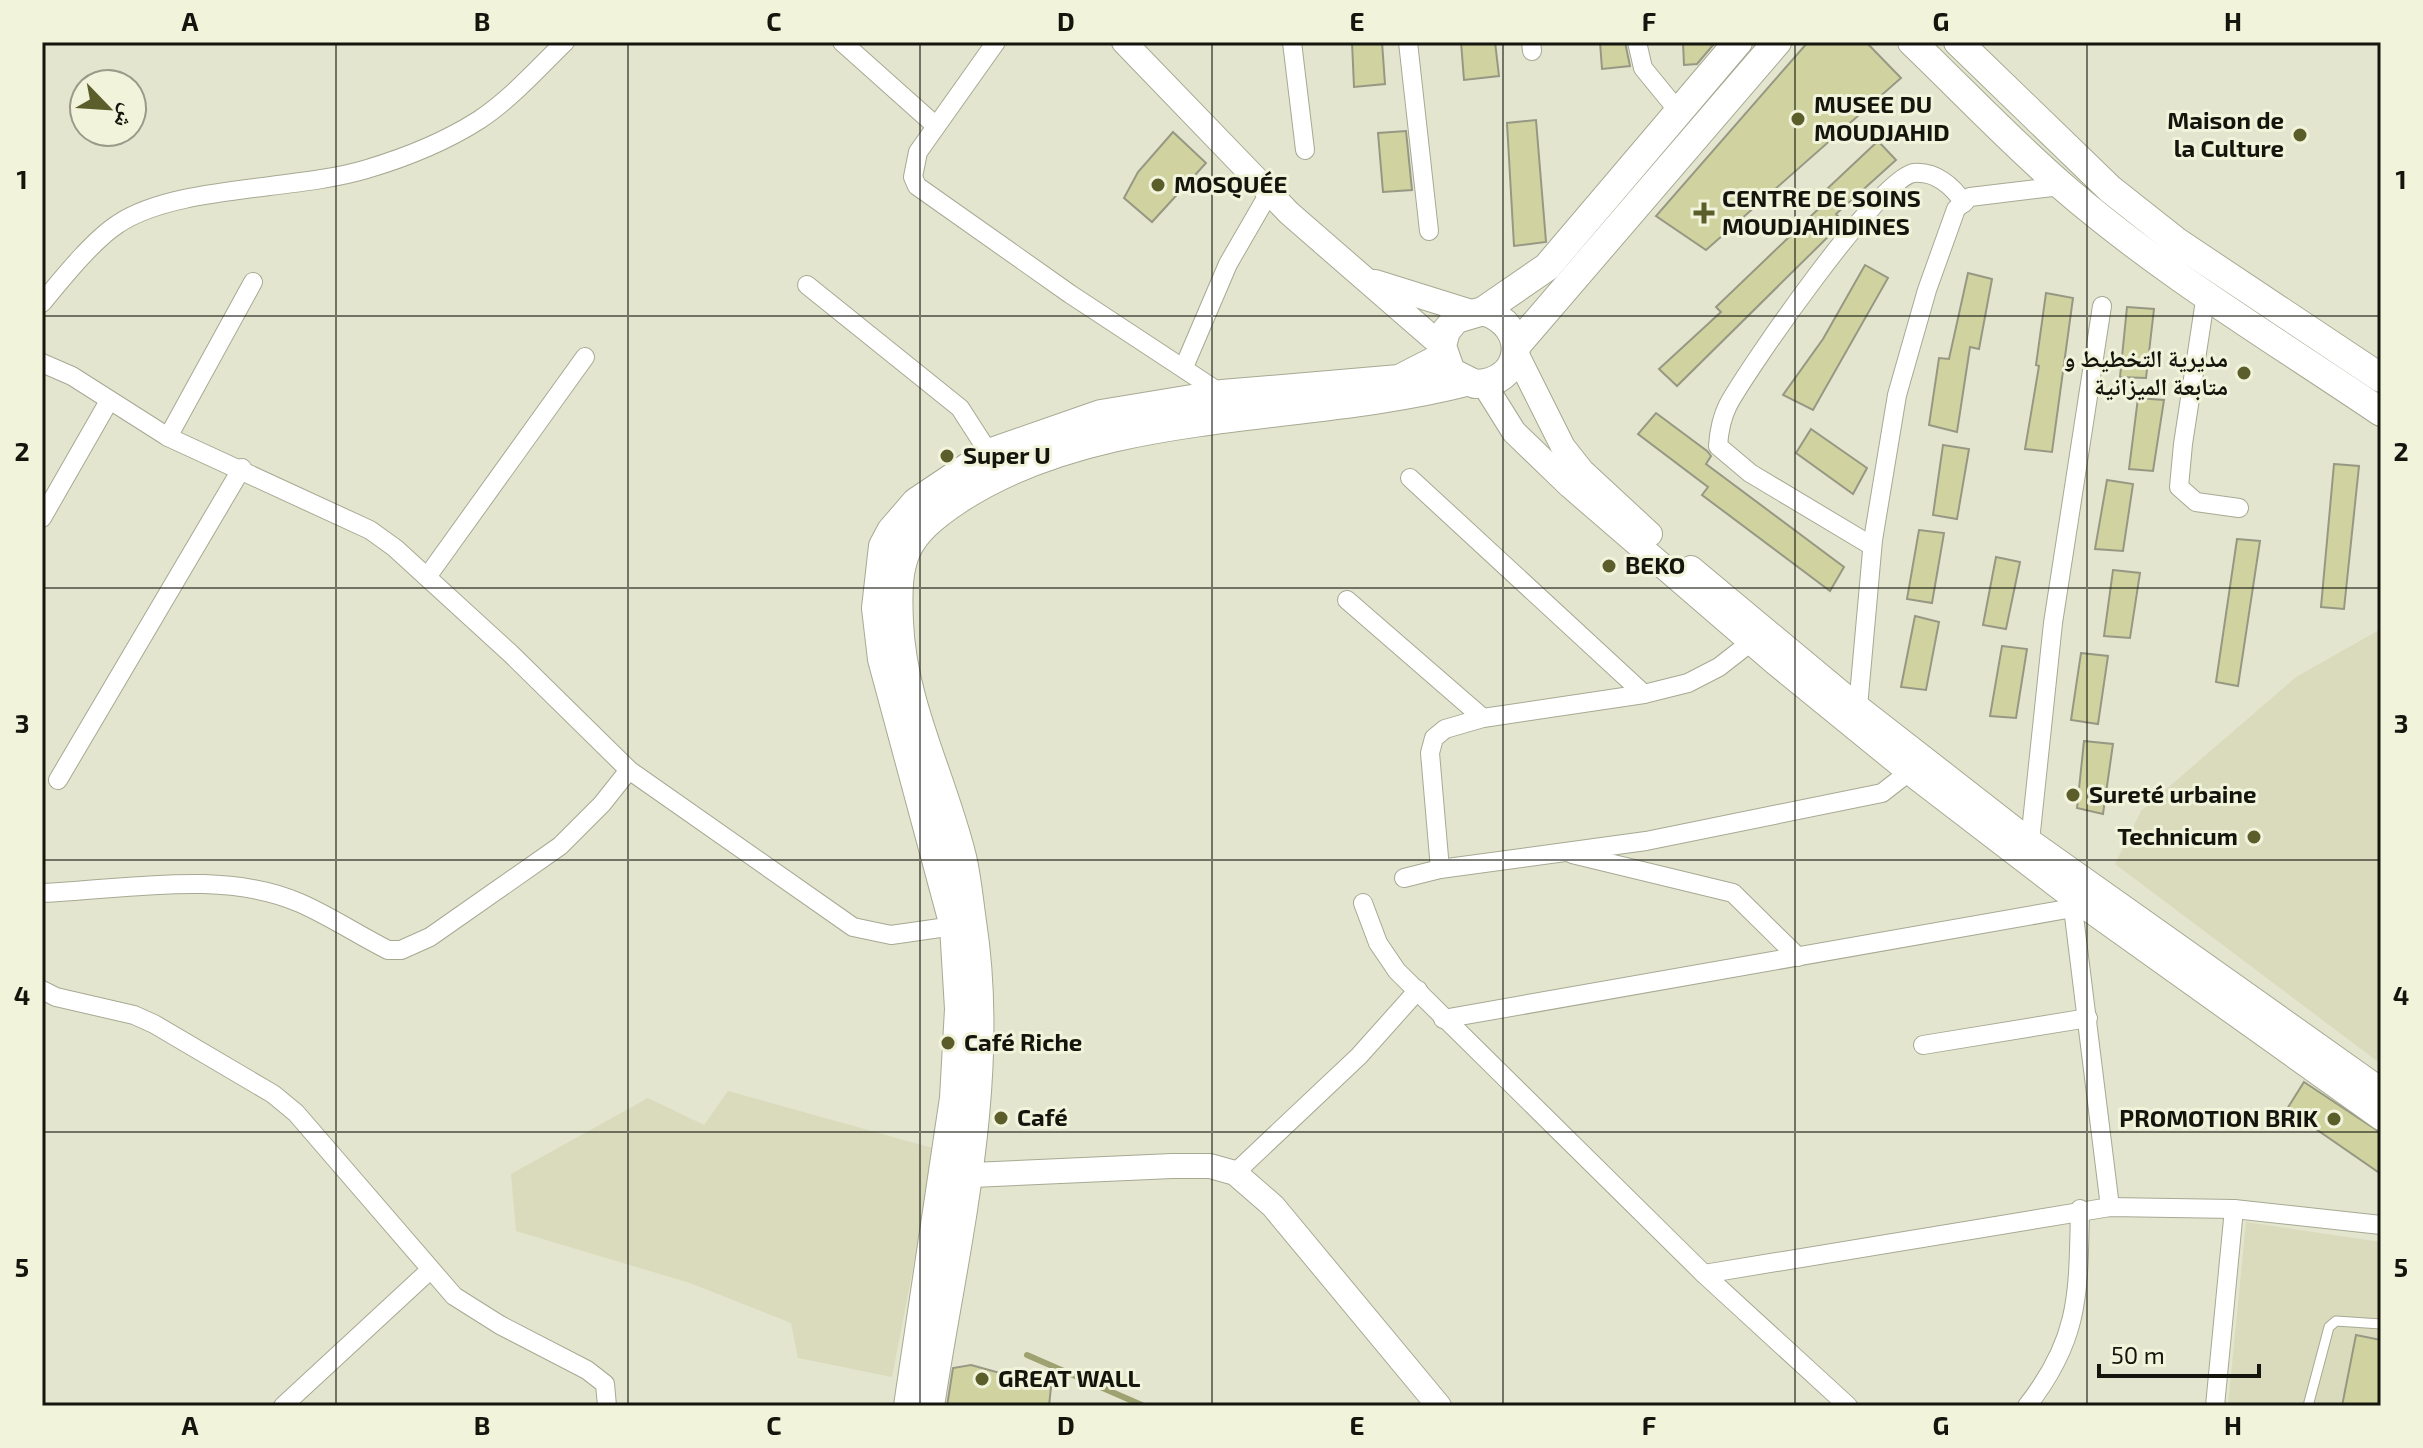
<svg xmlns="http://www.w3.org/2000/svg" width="2423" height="1448" font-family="'Exo 2','Noto Naskh Arabic',sans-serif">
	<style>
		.built { fill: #d9dbbc }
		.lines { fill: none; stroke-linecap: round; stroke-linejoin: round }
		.stream { stroke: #9ea170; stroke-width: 6 }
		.building { fill: #d0d3a0; stroke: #979883; stroke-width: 2 }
		.service-casing { stroke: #a7a993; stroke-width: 11 }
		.minor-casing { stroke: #a7a993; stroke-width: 20 }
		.secondary-casing { stroke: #a7a993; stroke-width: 26 }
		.primary-casing { stroke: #a7a993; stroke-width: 30 }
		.service { stroke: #fff; stroke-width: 9 }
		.minor { stroke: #fff; stroke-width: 18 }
		.secondary { stroke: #fff; stroke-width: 24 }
		.primary { stroke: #fff; stroke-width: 28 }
		.grid { fill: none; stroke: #14150d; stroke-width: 2; stroke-opacity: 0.55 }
		.poi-dot { fill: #5b5d2a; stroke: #f1f3db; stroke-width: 3 }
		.labels { text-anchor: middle; stroke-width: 6; stroke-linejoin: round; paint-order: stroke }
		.poi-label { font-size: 24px; font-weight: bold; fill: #14150d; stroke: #f1f3db; text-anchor: start }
		.neatline { fill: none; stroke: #14150d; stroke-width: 3 }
		.grid-label { font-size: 26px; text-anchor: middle; font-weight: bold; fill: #14150d }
	</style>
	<rect width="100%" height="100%" fill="#e3e5ce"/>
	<g class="built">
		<polygon points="2381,629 2381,1064 2115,864 2141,811 2296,677"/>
		<polygon points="728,1091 936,1149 892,1377 798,1358 791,1323 690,1283 516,1231 511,1174 648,1098 704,1125"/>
		<polygon points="2246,1222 2381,1242 2381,1406 2228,1406"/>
	</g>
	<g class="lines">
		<polyline class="stream" points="1027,1355 1144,1406"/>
	</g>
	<g class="building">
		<polygon points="1352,42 1382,42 1385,84 1354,87"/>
		<polygon points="1461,42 1495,42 1499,76 1464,80"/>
		<polygon points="1600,42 1625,42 1630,66 1602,69"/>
		<polygon points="1683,42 1714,42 1714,44 1697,64 1684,65"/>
		<polygon points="1808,42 1866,42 1901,78 1706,250 1656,216"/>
		<polygon points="1536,120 1546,242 1514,246 1507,123"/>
		<polygon points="1406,131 1412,190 1383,192 1378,133"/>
		<polygon points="1173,132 1206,163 1152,222 1124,198 1138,172"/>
		<polygon points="1878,141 1896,160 1836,214 1843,222 1677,386 1659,369 1721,312 1716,307 1834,194 1828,188"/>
		<polygon points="1865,265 1888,278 1813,410 1783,395 1823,339"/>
		<polygon points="1968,273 1992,279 1979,349 1970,347 1957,432 1929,425 1939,358 1949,359"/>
		<polygon points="2046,293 2073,298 2052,452 2025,449 2039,366 2036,365"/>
		<polygon points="2127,307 2154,309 2146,378 2120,377"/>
		<polygon points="2138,398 2164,400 2153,471 2129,469"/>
		<polygon points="1656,413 1707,451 1711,456 1706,464 1844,567 1830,591 1702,495 1708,487 1638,434"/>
		<polygon points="1811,429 1867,468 1853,494 1796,453"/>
		<polygon points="1943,445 1969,449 1957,519 1933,515"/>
		<polygon points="2334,464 2359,466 2344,609 2321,607"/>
		<polygon points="2107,480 2133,484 2123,551 2095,549"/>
		<polygon points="1919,530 1944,533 1932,603 1907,599"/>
		<polygon points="2237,539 2260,541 2238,686 2216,682"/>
		<polygon points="1996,557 2020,562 2006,629 1983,625"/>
		<polygon points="2113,570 2140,573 2130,638 2104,636"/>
		<polygon points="1915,616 1939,622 1926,690 1901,687"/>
		<polygon points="2002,646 2027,649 2016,718 1990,716"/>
		<polygon points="2081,653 2108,656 2098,724 2071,720"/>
		<polygon points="2084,741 2113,744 2103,814 2077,808"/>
		<polygon points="2304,1082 2381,1133 2381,1174 2287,1109"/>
		<polygon points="2356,1335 2381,1340 2381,1406 2342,1406"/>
		<polygon points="971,1365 1051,1387 1049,1406 947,1406 953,1368"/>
	</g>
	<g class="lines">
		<g class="service-casing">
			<polyline id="service" points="2308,1406 2329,1327 2336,1321 2381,1324"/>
		</g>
		<g class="minor-casing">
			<g id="minor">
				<polyline points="842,42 936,126"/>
				<polyline points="996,42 918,152 913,177 917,186 1070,294 1222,394"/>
				<polyline points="1292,42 1305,150"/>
				<polyline points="1408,42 1429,231"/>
				<polyline points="1531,42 1532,51"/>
				<polyline points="1637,42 1643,68 1679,112"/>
				<polyline points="807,285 960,408 989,453"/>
				<polyline points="2206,294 2183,444 2179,487 2196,502 2239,508"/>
				<path d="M42,303C61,280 93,240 118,224C176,185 295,191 367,169C404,158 446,141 479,120C511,99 538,68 565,42"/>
				<polyline points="42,363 72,376 168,437 370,530 395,548 510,653 629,770 853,927 891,935 954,926"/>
				<polyline points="1184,367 1228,264 1269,193"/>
				<polyline points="168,437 253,282"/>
				<polyline points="1410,478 1644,694"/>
				<polyline points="42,518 109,401"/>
				<path d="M1872,546L1750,473L1718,446C1719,431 1721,419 1728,405C1748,368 1881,176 1914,173C1936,171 1953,187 1964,203"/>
				<polyline points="427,577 585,357"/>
				<polyline points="1347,600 1483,718"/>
				<polyline points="1858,707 1873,540 1897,395 1927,290 1956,209 1970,197 2061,186"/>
				<polyline points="58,780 242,468"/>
				<polyline points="2025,849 2030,841 2053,623 2102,306"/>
				<polyline points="1572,854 1733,893 1798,957"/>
				<polyline points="1440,869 1430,753 1434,738 1445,729 1483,718 1644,694 1688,683 1719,667 1751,642"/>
				<polyline points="1404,878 1440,869 1646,841 1882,793 1909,772"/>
				<path d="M42,893C123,890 222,869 300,903C330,916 358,935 388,950H401L430,937L560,846L602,804L629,770"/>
				<polyline points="1363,903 1378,943 1397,971 1704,1274 1848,1406"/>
				<polyline points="2073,908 2110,1207"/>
				<polyline points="42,990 56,997 134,1015 154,1024 273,1094 296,1113 454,1296 500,1325 587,1370 605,1384 607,1406"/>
				<polyline points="1443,1019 2073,908 2077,901"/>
				<polyline points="1923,1045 2088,1018"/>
				<polyline points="1235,1173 1359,1056 1418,990"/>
				<polyline points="1704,1274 2110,1207 2234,1209 2381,1225"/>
				<polyline points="283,1406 429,1271"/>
				<path d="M2027,1406C2081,1337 2078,1292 2080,1209"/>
				<polyline points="2215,1406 2234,1209"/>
			</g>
		</g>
		<g class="secondary-casing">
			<g id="secondary">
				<polyline points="1124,42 1289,213 1442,346"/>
				<polyline points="1375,282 1471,312"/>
				<polyline points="1516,353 1563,447 1582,471 1650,534"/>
				<polyline points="1484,384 1514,432 1570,486 1774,662 1909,772 2077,901 2381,1118"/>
				<polyline points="1691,568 1858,707 2030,841 2381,1090"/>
				<polyline points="949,1176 1172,1166 1210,1166 1235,1173 1273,1206 1439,1406"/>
			</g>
		</g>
		<g class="primary-casing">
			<g id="primary">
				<path d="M1912,42C1962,90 2010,141 2062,186C2160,271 2273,339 2381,412"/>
				<polyline points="1958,42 2110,189 2177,242 2381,378"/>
				<path d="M1483,311C1531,325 1524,384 1475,384L1451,372L1442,346L1446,331L1456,319L1483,311L1547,267L1738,42"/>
				<polyline points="1516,346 1777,42"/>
				<polyline points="908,1406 954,1098 959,1009 954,926 882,659 876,608 883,546 891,531 916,502 989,453 1101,414 1222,394 1399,379 1444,356"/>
				<path d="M930,1406C954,1248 997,1083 972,922C969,901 967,878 962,857C943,779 902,703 899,622C896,557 903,536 959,499C1102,406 1303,424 1466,382"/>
			</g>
		</g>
		<use href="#service" class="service"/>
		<use href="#minor" class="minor"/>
		<use href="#secondary" class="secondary"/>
		<use href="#primary" class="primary"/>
	</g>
	<path class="grid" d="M336,42V1406M628,42V1406M920,42V1406M1212,42V1406M1503,42V1406M1795,42V1406M2087,42V1406M42,316H2381M42,588H2381M42,860H2381M42,1132H2381"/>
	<g class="poi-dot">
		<circle cx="1798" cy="119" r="8"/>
		<circle cx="2300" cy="135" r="8"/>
		<circle cx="1158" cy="185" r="8"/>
		<path d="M1700 201h8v8h8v8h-8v8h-8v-8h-8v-8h8z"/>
		<circle cx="2244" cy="373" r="8"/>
		<circle cx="947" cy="456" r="8"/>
		<circle cx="1609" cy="566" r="8"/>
		<circle cx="2073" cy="795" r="8"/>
		<circle cx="2254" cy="837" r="8"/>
		<circle cx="948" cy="1043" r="8"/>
		<circle cx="1001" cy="1118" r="8"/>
		<circle cx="2334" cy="1119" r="8"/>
		<circle cx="982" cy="1379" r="8"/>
	</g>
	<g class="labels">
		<g class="poi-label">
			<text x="1814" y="113">MUSEE DU<tspan x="1814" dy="28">MOUDJAHID</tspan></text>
			<text x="2284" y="129" text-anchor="end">Maison de<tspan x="2284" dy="28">la Culture</tspan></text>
			<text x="1174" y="193">MOSQUÉE</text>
			<text x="1722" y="207">CENTRE DE SOINS<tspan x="1722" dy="28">MOUDJAHIDINES</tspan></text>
			<text x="2228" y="367" text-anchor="end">مديرية التخطيط و<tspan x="2228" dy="28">متابعة الميزانية</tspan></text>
			<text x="963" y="464">Super U</text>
			<text x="1625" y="574">BEKO</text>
			<text x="2089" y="803">Sureté urbaine</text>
			<text x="2238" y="845" text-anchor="end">Technicum</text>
			<text x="964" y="1051">Café Riche</text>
			<text x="1017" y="1126">Café</text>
			<text x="2318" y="1127" text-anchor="end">PROMOTION BRIK</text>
			<text x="998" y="1387">GREAT WALL</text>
		</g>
	</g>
	<rect width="2423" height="1448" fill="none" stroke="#f1f3db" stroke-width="88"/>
	<g transform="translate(108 108) rotate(115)"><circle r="38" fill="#f1f3db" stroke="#999a89" stroke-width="2"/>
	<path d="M0-6L14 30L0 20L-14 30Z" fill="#5b5d2a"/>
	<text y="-12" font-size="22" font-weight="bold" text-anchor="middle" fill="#14150d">ش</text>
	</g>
	<path d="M2099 1364v12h160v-12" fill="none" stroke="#14150d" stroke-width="4"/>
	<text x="2111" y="1364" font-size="24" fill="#14150d" stroke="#f1f3db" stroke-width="6" paint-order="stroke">50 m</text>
	<rect x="44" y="44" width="2335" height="1360" class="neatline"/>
	<g class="grid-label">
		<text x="190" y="31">A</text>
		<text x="482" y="31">B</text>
		<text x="774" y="31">C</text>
		<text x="1066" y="31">D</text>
		<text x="1357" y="31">E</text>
		<text x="1649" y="31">F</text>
		<text x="1941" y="31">G</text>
		<text x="2233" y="31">H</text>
		<text x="22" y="189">1</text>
		<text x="2401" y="189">1</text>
		<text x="22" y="461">2</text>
		<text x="2401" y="461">2</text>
		<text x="22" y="733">3</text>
		<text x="2401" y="733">3</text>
		<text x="22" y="1005">4</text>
		<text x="2401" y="1005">4</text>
		<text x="22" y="1277">5</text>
		<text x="2401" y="1277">5</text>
		<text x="190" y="1435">A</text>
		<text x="482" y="1435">B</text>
		<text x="774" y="1435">C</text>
		<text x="1066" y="1435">D</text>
		<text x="1357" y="1435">E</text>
		<text x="1649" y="1435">F</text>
		<text x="1941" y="1435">G</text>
		<text x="2233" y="1435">H</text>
	</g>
</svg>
